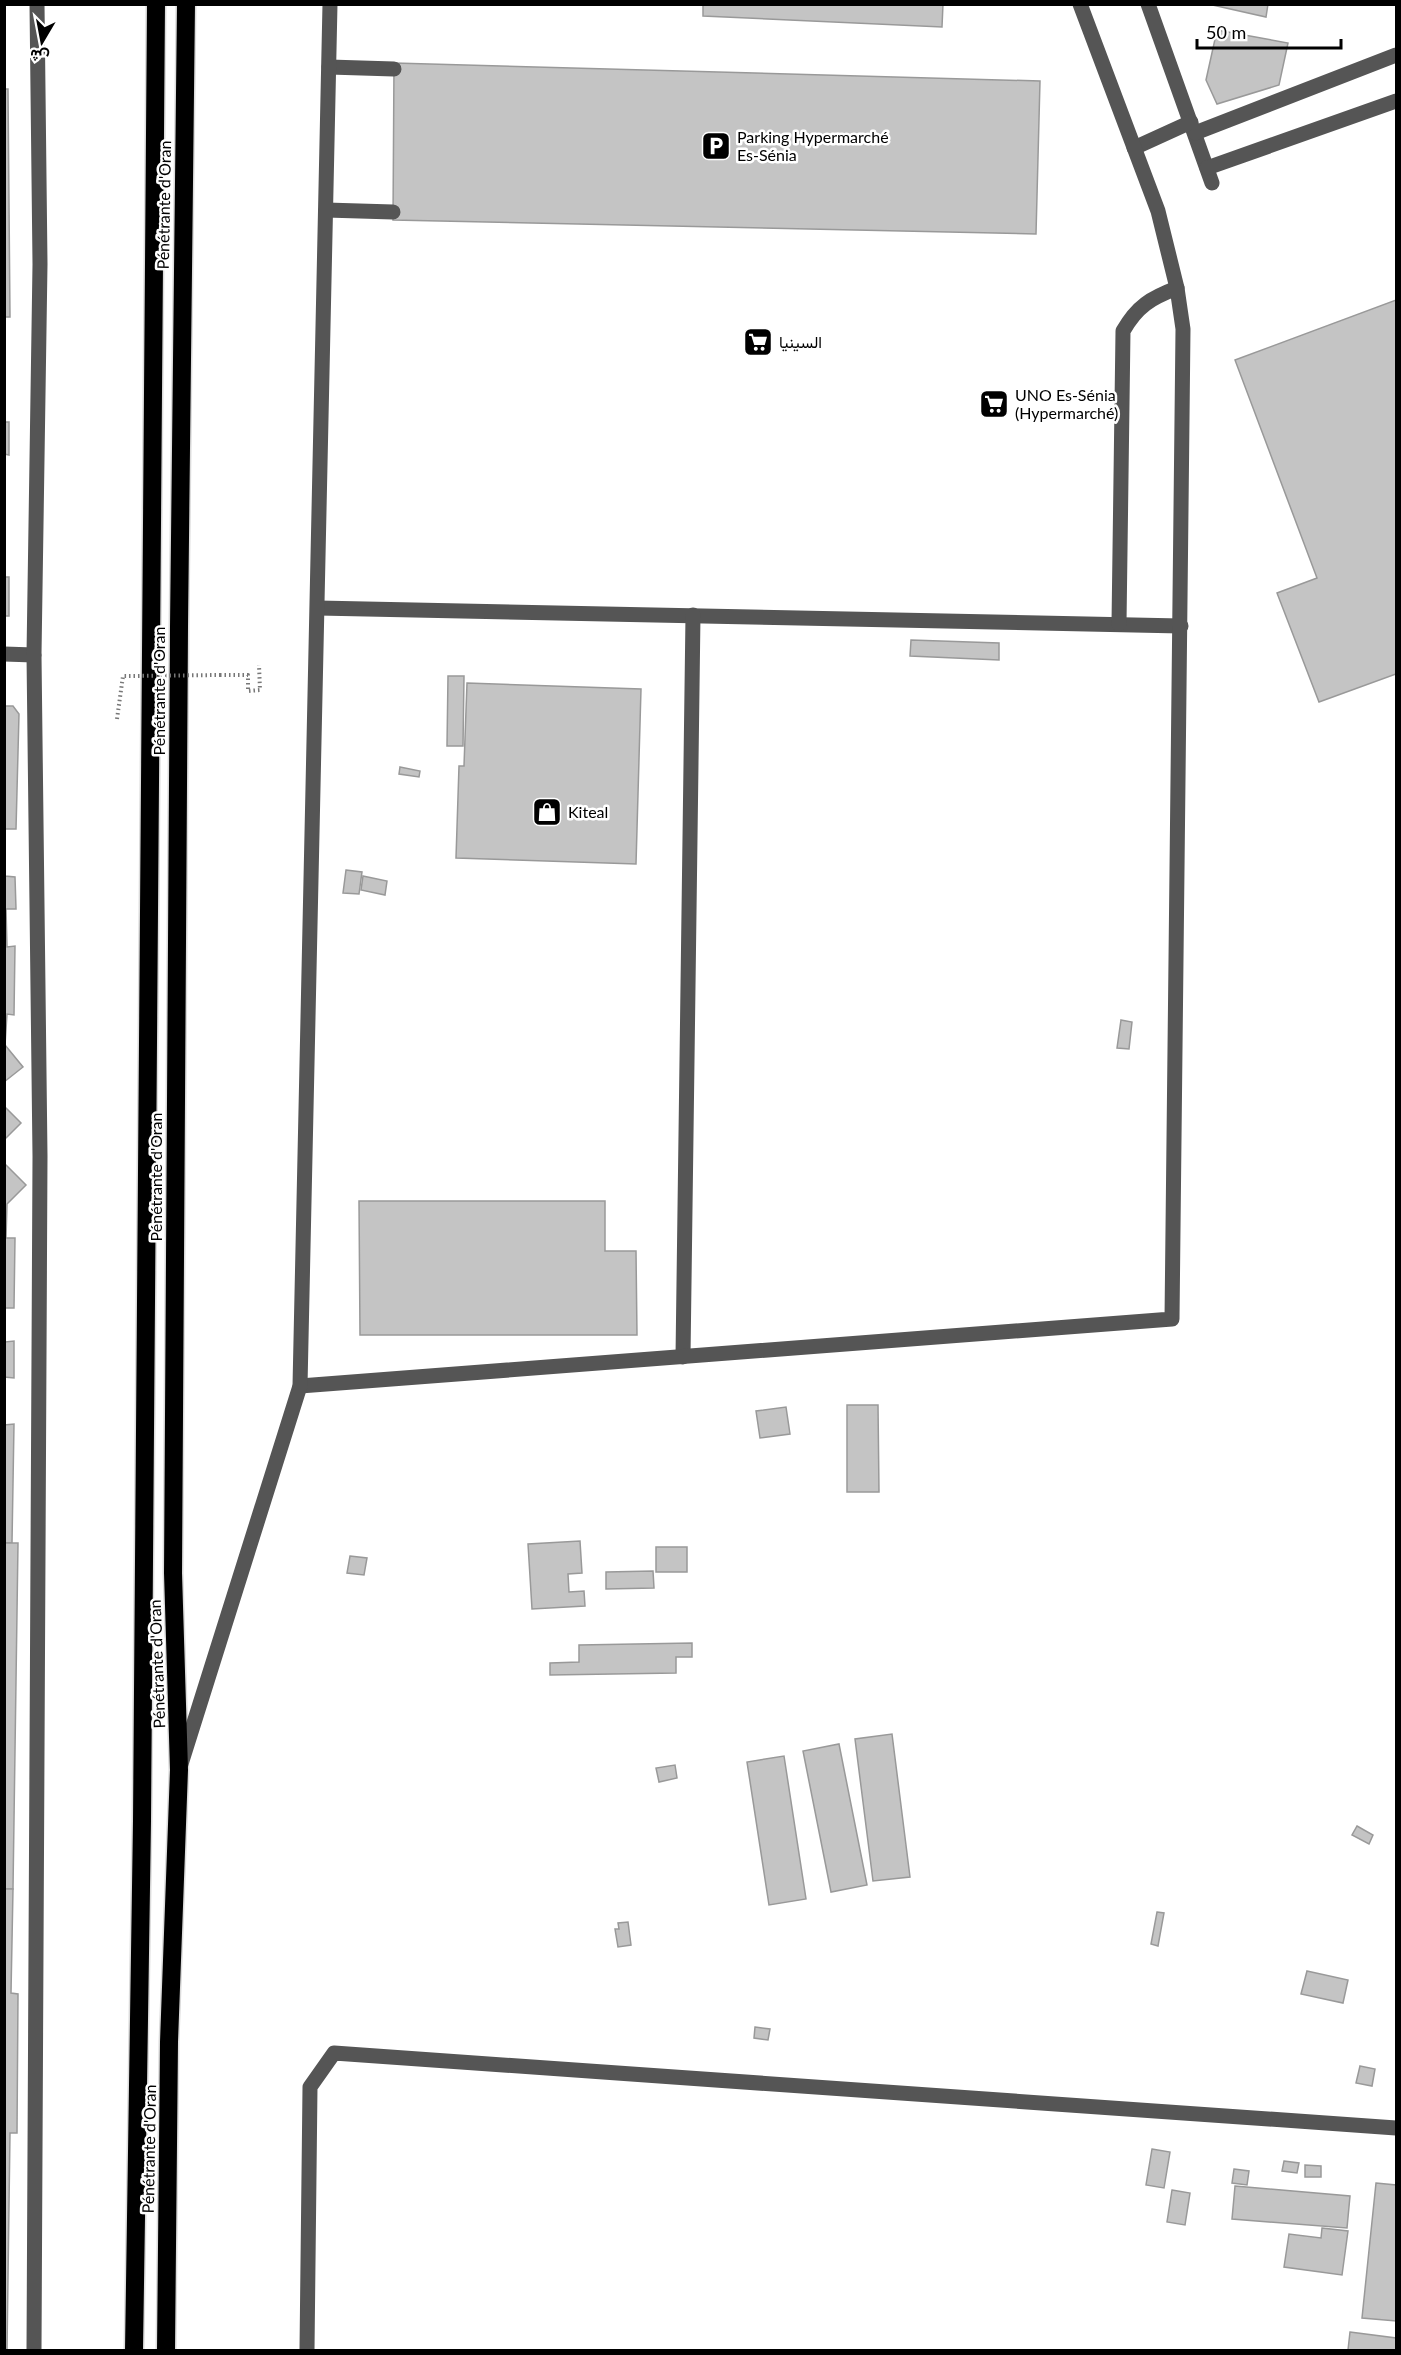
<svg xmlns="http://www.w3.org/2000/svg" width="1401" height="2355" font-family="Lato,Vazirmatn,sans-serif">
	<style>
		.building { fill: #c4c4c4; stroke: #999; stroke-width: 1.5 }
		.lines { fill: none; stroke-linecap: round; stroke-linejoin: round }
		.highway-casing { stroke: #dbdbdb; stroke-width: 21 }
		.path { stroke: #777; stroke-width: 4; stroke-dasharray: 1.5 3; stroke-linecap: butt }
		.minor { stroke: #555; stroke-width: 15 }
		.highway { stroke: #000; stroke-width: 18 }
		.path-bridge { stroke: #777; stroke-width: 4; stroke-dasharray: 1.5 3; stroke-linecap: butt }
		.labels { text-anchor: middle; stroke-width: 5; stroke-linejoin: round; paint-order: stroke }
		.poi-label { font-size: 16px; fill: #000; stroke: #fff; text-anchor: start }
		.street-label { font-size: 16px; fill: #000; stroke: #fff }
	</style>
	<rect width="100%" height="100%" fill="#fff"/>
	<g class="building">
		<polygon points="703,4 943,4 942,27 703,16"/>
		<polygon points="1208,4 1268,4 1266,17"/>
		<polygon points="1217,30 1288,43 1279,85 1217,104 1206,80"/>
		<polygon points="394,63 1040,81 1036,234 393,220"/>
		<polygon points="4,89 8,89 10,317 4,317"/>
		<polygon points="1396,300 1396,674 1319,702 1277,593 1317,578 1235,360"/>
		<polygon points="4,422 9,422 9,455 4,454"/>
		<rect x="4" y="577" width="5" height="39"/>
		<polygon points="911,640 999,643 999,660 910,656"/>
		<polygon points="448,676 464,676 463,746 447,746"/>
		<polygon points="467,683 641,689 636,864 456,858 459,766 464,766"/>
		<polygon points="4,706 13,706 19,714 16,829 5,829 5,876 15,877 16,909 6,909 7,947 15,946 14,1015 7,1014 5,1045 23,1067 4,1082"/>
		<polygon points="400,767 420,771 419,777 399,774"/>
		<polygon points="346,870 362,872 359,894 343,893"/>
		<polygon points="363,876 387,881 385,895 361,890"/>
		<polygon points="1121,1020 1132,1022 1129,1049 1117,1048"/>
		<polygon points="4,1106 21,1123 4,1140"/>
		<polygon points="4,1163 26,1185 7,1204 6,1238 15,1238 14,1308 5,1308 5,1342 14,1341 14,1378 4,1377"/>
		<polygon points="359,1201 605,1201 605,1251 636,1251 637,1335 360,1335"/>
		<polygon points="847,1405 878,1405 879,1492 847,1492"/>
		<polygon points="786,1407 790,1434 760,1438 756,1411"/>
		<polygon points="14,1424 12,1543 4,1543 4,1425"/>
		<polygon points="580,1541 582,1573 568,1574 569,1592 584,1591 585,1606 532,1609 528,1544"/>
		<polygon points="4,1543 18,1543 13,1889 4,1889"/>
		<rect x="656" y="1547" width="31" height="25"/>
		<polygon points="350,1556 367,1558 364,1575 347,1573"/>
		<polygon points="653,1571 654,1588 606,1589 606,1572"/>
		<polygon points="692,1643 692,1657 676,1657 676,1673 550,1675 550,1663 579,1662 579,1645"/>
		<polygon points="892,1734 910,1877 873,1881 855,1739"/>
		<polygon points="839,1744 867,1885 831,1892 803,1751"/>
		<polygon points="784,1756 806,1899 769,1905 747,1762"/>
		<polygon points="675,1765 677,1778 659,1782 656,1768"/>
		<polygon points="1357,1826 1373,1835 1369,1844 1352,1835"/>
		<polygon points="4,1889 13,1889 11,1993 18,1994 17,2133 10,2133 7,2350 4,2350"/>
		<polygon points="1157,1912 1164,1913 1158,1946 1151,1944"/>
		<polygon points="628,1922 631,1945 618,1947 615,1929 619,1929 618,1923"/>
		<polygon points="1307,1971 1348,1980 1343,2003 1301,1994"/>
		<polygon points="755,2027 770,2029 768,2040 754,2038"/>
		<polygon points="1360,2066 1375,2069 1372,2086 1356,2083"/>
		<polygon points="1152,2149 1170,2152 1164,2188 1146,2185"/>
		<polygon points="1284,2161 1299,2163 1297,2173 1282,2171"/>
		<polygon points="1305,2165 1321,2166 1321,2177 1305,2177"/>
		<polygon points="1234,2169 1249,2171 1247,2185 1232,2183"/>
		<polygon points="1376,2183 1396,2185 1396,2321 1362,2318"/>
		<polygon points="1235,2186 1350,2196 1347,2228 1232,2219"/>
		<polygon points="1172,2190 1190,2193 1185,2225 1167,2222"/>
		<polygon points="1322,2228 1348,2231 1342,2275 1284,2267 1289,2234 1321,2238"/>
		<polygon points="1350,2332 1396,2338 1396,2350 1348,2350"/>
	</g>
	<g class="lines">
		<g class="highway-casing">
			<g id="highway">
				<polyline points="134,2350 142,1821 156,4"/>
				<polyline points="166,2350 169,2042 179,1770 173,1573 179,627 186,4"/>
			</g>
		</g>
		<g class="path">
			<polyline points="220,675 248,675 248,691 260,690 259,665"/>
			<polyline points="117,719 123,676 129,676"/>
		</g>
		<g class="minor">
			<polyline points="1148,4 1212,183"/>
			<polyline points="329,67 394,69"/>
			<polyline points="1195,133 1396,55"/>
			<polyline points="1134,148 1191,122"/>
			<polyline points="1207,168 1396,101"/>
			<polyline points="326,210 393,212"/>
			<polyline points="318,608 1181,626"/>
			<path d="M1119,624L1123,331C1137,306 1151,298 1177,288"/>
			<polyline points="4,654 34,655"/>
			<polyline points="683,1357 693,615"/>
			<polyline points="300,1386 1172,1319 1183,329 1177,288 1158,211 1080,4"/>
			<polyline points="181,1764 300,1386 330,4"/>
			<polyline points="34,2350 40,1156 34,655 40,264 37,4"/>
			<polyline points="307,2350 310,2087 334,2053 1396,2128"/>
		</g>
		<use href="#highway" class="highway"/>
		<polyline class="path-bridge" points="129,676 220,675"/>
	</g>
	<defs>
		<g id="parking-square" transform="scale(1.5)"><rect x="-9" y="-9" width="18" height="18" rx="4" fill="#000" stroke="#fff"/><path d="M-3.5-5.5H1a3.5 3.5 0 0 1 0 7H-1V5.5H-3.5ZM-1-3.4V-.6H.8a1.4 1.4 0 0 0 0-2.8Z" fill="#fff"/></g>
		<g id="supermarket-square" transform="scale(1.5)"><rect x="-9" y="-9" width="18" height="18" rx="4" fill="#000" stroke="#fff"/><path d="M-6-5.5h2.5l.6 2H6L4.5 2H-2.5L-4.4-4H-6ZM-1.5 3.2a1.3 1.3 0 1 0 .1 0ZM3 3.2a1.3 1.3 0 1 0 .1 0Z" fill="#fff"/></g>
		<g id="shop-square" transform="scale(1.5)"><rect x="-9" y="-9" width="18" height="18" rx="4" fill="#000" stroke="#fff"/><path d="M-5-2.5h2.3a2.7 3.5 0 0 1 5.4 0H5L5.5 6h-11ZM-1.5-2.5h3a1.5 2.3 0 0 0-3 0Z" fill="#fff"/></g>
	</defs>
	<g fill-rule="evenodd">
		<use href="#parking-square" x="716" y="146"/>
		<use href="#supermarket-square" x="758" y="342"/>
		<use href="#supermarket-square" x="994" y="404"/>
		<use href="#shop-square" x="547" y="812"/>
	</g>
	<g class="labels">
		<g class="poi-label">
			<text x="737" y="143">Parking Hypermarché<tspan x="737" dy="18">Es-Sénia</tspan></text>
			<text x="779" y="348">السينيا</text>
			<text x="1015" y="401">UNO Es-Sénia<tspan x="1015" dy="18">(Hypermarché)</tspan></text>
			<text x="568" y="818">Kiteal</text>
		</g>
		<g class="street-label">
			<text transform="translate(164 205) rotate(-89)" y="6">Pénétrante d'Oran</text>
			<text transform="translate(159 691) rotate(-90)" y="6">Pénétrante d'Oran</text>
			<text transform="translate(156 1177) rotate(-90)" y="6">Pénétrante d'Oran</text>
			<text transform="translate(157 1664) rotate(-92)" y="6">Pénétrante d'Oran</text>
			<text transform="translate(149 2149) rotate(-89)" y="6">Pénétrante d'Oran</text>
		</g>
	</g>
	<rect width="1401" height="2355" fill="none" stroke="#000000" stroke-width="12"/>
	<g transform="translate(42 42) rotate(190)" stroke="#ffffff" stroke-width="4.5" paint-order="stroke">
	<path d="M0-4.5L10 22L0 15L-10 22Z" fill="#000000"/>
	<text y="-9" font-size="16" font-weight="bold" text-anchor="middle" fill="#000000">ش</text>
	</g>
	<path d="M1197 39v9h144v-9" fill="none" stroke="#000000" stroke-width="3"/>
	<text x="1206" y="39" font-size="18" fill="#000000" stroke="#ffffff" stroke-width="4.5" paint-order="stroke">50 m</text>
</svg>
